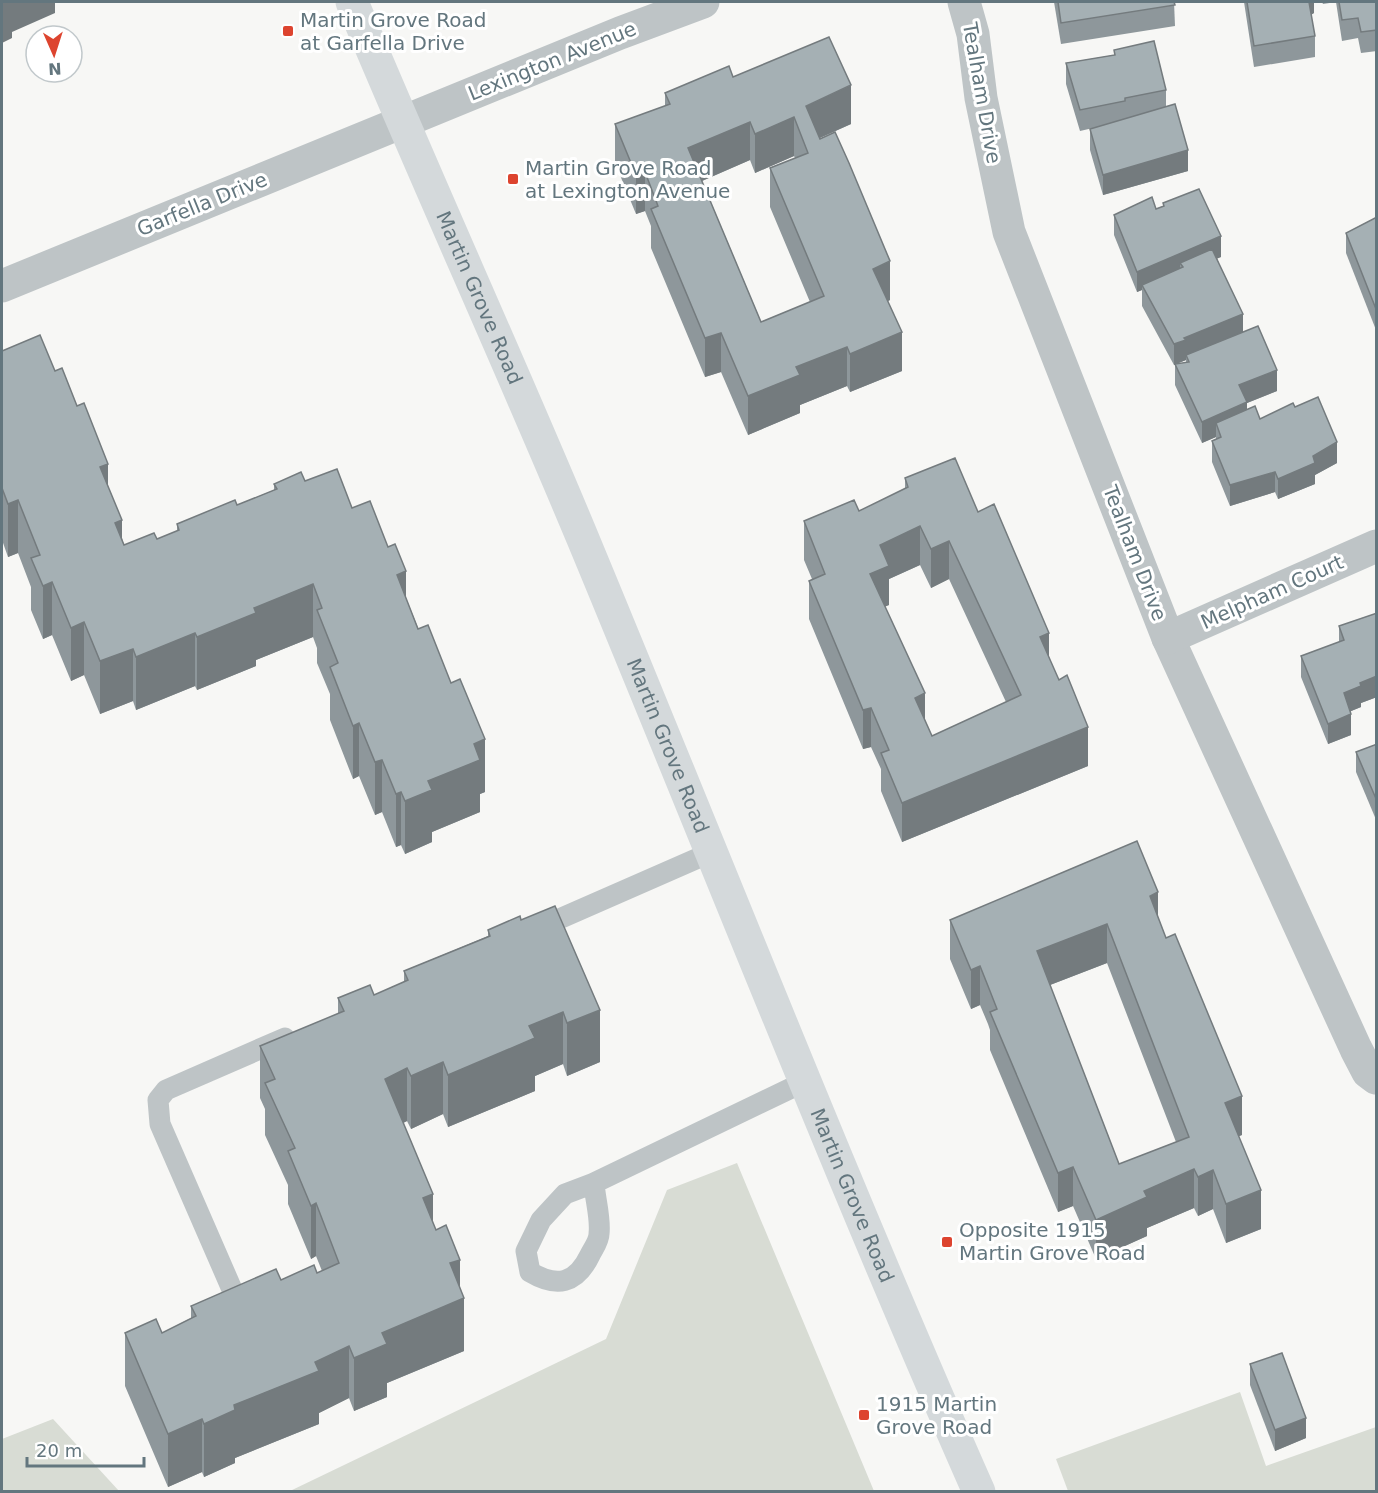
<svg xmlns="http://www.w3.org/2000/svg" width="1378" height="1493" font-family="'DejaVu Sans',sans-serif">
	<style>
		.green { fill: #d8dcd4 }
		.lines { fill: none; stroke-linecap: round; stroke-linejoin: round }
		.service { stroke: #bec4c6; stroke-width: 21 }
		.minor { stroke: #bec4c6; stroke-width: 33 }
		.secondary { stroke: #d4d9db; stroke-width: 33 }
		.wall { fill: #8e979b; fill-rule: evenodd }
		.shaded-wall { fill: #747b7e }
		.building { fill: #a5b0b4; stroke: #747b7e; stroke-width: 1.5; fill-rule: evenodd }
		.poi-dot { fill: #dd442f; stroke: #fff; stroke-width: 2 }
		.labels { text-anchor: middle; stroke-width: 6; stroke-linejoin: round; paint-order: stroke }
		.poi-label { font-size: 20px; fill: #63767e; stroke: #fff; text-anchor: start }
		.street-label { font-size: 20px; fill: #63767e; stroke: #fff }
	</style>
	<rect width="100%" height="100%" fill="#f7f7f5"/>
	<g class="green">
		<polygon points="737,1163 874,1491 290,1491 606,1339 667,1190"/>
		<polygon points="1240,1392 1266,1466 1376,1427 1376,1491 1068,1491 1056,1459"/>
		<polygon points="53,1419 119,1491 2,1491 2,1439"/>
	</g>
	<g class="lines">
		<g class="service">
			<polyline points="534,930 712,852"/>
			<path d="M594,1183C595,1199 601,1218 599,1234C599,1241 593,1249 590,1255C576,1284 557,1288 530,1272L526,1251L541,1220L565,1194L594,1183L806,1081"/>
			<polyline points="234,1294 160,1124 158,1100 166,1090 285,1038"/>
		</g>
		<g class="minor">
			<polyline points="964,2 973,34 981,98 1009,232 1168,638 1356,1049 1368,1072 1376,1078"/>
			<polyline points="2,286 620,33 703,2"/>
			<polyline points="1168,638 1376,546"/>
		</g>
		<path class="secondary" id="s1" d="M352,2C427,182 508,359 583,539C715,857 840,1177 979,1492"/>
	</g>
	<g class="wall">
		<polygon points="1054,2 1174,2 1175,26 1061,44"/>
		<polygon points="1244,2 1314,2 1314,13 1311,14 1315,36 1315,57 1254,67"/>
		<polygon points="1322,2 1377,2 1377,51 1361,53 1358,38 1342,41 1336,2 1323,4"/>
		<polygon points="1114,50 1166,90 1166,107 1188,171 1103,195 1090,150 1090,129 1093,128 1080,131 1066,84 1066,63 1114,55"/>
		<path d="M665,93L851,124L820,138L890,300L888,301L902,371L850,392L847,386L800,405V413L748,435L721,372L705,377L651,248V226L645,211L636,214L615,163V124L665,106ZM794,156L795,158L770,168V207L810,302L761,322L702,181L750,160L755,173Z"/>
		<path d="M1163,203L1221,257L1217,258L1243,332L1277,391L1247,403V409L1260,419L1295,407L1337,463L1315,475V484L1278,499L1275,492L1230,506L1212,462V441L1216,439V437L1202,443L1175,385V365H1174L1142,306V290L1137,292L1114,235V215L1156,209L1163,206ZM1186,360V363L1176,364Z"/>
		<polygon points="1377,217 1377,330 1376,330 1346,253 1346,233"/>
		<polygon points="2,351 55,371 108,487 124,545 157,539 177,532 177,524 237,505 274,490 274,484 305,481 352,508 406,598 485,792 480,794 480,812 432,832 432,842 405,854 401,845 396,847 382,812 375,815 359,776 353,779 330,720 330,694 317,663 317,648 313,637 256,660 256,666 197,690 195,686 136,710 133,701 100,714 84,675 71,681 52,635 43,639 31,610 31,587 18,553 8,557 2,540"/>
		<path d="M905,478L978,512L1049,657L1088,766L902,842L881,791V769L871,747L863,749L809,619V581L812,579L804,560V521L859,511L905,489ZM920,565L931,588L949,579L1006,702L932,736L925,721L885,606L889,605V579Z"/>
		<polygon points="1377,613 1377,697 1361,703 1361,707 1351,711 1351,735 1328,744 1301,677 1301,656 1339,642 1339,626"/>
		<polygon points="1377,744 1377,822 1356,772 1356,752"/>
		<path d="M1158,917L1242,1135L1239,1136L1261,1229L1226,1243L1213,1209L1198,1216L1194,1208L1147,1228V1236L1096,1259L1073,1206L1058,1212L990,1050V1030L988,1024L980,1005L971,1009L950,959V920ZM1107,963L1176,1142L1119,1164L1050,985Z"/>
		<polygon points="521,920 600,1062 567,1076 563,1064 535,1076 535,1091 448,1127 443,1114 411,1129 407,1121 403,1123 433,1223 460,1289 464,1351 387,1383 387,1397 354,1411 349,1398 319,1413 319,1424 235,1458 235,1463 204,1477 202,1472 168,1487 125,1386 125,1333 162,1333 191,1318 191,1306 281,1280 317,1273 322,1271 316,1256 311,1259 288,1204 288,1185 265,1135 265,1109 260,1098 260,1046 338,1014 338,998 374,995 404,982 404,971 488,936 488,930"/>
		<polygon points="1250,1364 1306,1438 1275,1451 1250,1385"/>
	</g>
	<g class="shaded-wall">
		<polygon points="2,2 55,2 55,13 12,32 12,38 2,43"/>
		<polygon points="1308,2 1314,2 1314,13 1308,17"/>
		<polygon points="851,85 851,124 806,144 806,106"/>
		<polygon points="794,117 794,156 755,173 755,134"/>
		<polygon points="750,122 750,160 688,187 688,148"/>
		<polygon points="1188,150 1188,171 1103,195 1103,175"/>
		<polygon points="645,172 645,211 636,214 636,175"/>
		<polygon points="1221,236 1221,257 1183,273 1183,267 1180,263 1180,274 1142,285 1142,290 1137,292 1137,272"/>
		<polygon points="890,261 890,300 873,308 873,269"/>
		<polygon points="1377,309 1377,330 1376,330 1376,309"/>
		<polygon points="1243,314 1243,335 1186,355 1186,360 1174,365 1174,344 1184,338"/>
		<polygon points="902,332 902,371 850,392 850,354"/>
		<polygon points="721,333 721,372 705,377 705,338"/>
		<polygon points="847,347 847,386 800,405 800,413 748,435 748,396 796,367"/>
		<polygon points="1277,370 1277,391 1247,403 1247,423 1216,423 1216,437 1202,443 1202,422 1239,385"/>
		<polygon points="1337,442 1337,463 1315,475 1315,484 1278,499 1278,479 1313,456"/>
		<polygon points="108,464 108,516 100,467"/>
		<polygon points="1275,472 1275,492 1230,506 1230,485"/>
		<polygon points="18,500 18,553 8,557 8,504"/>
		<polygon points="122,520 122,572 115,523"/>
		<polygon points="920,526 920,565 889,579 889,605 870,613 870,574 880,545"/>
		<polygon points="949,541 949,579 931,588 931,549"/>
		<polygon points="406,571 406,624 397,575"/>
		<polygon points="52,582 52,635 43,639 43,586"/>
		<polygon points="313,584 313,637 256,660 256,666 197,690 197,637 254,608"/>
		<polygon points="84,622 84,675 71,681 71,628"/>
		<polygon points="195,633 195,686 136,710 136,657"/>
		<polygon points="1049,633 1049,672 1040,637"/>
		<polygon points="133,649 133,701 100,714 100,661"/>
		<polygon points="1377,676 1377,697 1361,703 1361,707 1344,714 1344,693 1360,683"/>
		<polygon points="925,693 925,732 915,698"/>
		<polygon points="871,708 871,747 863,749 863,710"/>
		<polygon points="1351,714 1351,735 1328,744 1328,724"/>
		<polygon points="359,723 359,776 353,779 353,726"/>
		<polygon points="1088,727 1088,766 902,842 902,803"/>
		<polygon points="485,739 485,792 480,794 480,812 432,832 432,842 405,854 405,801 474,744"/>
		<polygon points="382,760 382,812 375,815 375,762"/>
		<polygon points="401,792 401,845 396,847 396,794"/>
		<polygon points="1158,892 1158,931 1150,896"/>
		<polygon points="1107,924 1107,963 1037,990 1037,951"/>
		<polygon points="980,966 980,1005 971,1009 971,970"/>
		<polygon points="600,1010 600,1062 567,1076 567,1023"/>
		<polygon points="563,1012 563,1064 535,1076 535,1091 448,1127 448,1075 529,1026"/>
		<polygon points="443,1062 443,1114 411,1129 411,1076"/>
		<polygon points="407,1068 407,1121 385,1132 385,1079"/>
		<polygon points="1242,1096 1242,1135 1225,1141 1225,1103"/>
		<polygon points="1073,1167 1073,1206 1058,1212 1058,1173"/>
		<polygon points="1194,1169 1194,1208 1147,1228 1147,1236 1096,1259 1096,1220 1144,1191"/>
		<polygon points="1213,1170 1213,1209 1198,1216 1198,1177"/>
		<polygon points="1261,1190 1261,1229 1226,1243 1226,1204"/>
		<polygon points="433,1194 433,1246 423,1198"/>
		<polygon points="316,1203 316,1256 311,1259 311,1206"/>
		<polygon points="460,1260 460,1299 464,1298 464,1351 387,1383 387,1397 354,1411 354,1358 382,1333 450,1263"/>
		<polygon points="349,1346 349,1398 319,1413 319,1424 235,1458 235,1463 204,1477 204,1424 234,1405 315,1362"/>
		<polygon points="1306,1418 1306,1438 1275,1451 1275,1430"/>
		<polygon points="202,1419 202,1472 168,1487 168,1434"/>
	</g>
	<g class="building">
		<polygon points="1058,2 1174,2 1175,5 1061,23"/>
		<polygon points="1247,2 1309,2 1315,36 1254,46"/>
		<polygon points="1339,2 1377,2 1377,30 1361,32 1358,18 1342,20"/>
		<path d="M829,37L851,85L806,106L820,139L835,132L849,163L890,261L873,269L902,332L850,354L847,347L796,367L800,375L748,396L721,333L705,338L651,209L658,206L645,172L636,175L615,124L670,104L665,93L729,66L733,77ZM794,117L808,153L770,168L824,296L761,322L688,148L750,122L755,134Z"/>
		<polygon points="1154,41 1166,90 1125,98 1125,101 1080,110 1066,63 1115,55 1114,50"/>
		<polygon points="1175,104 1188,150 1103,175 1090,129"/>
		<polygon points="1199,189 1221,236 1137,272 1114,215 1152,197 1156,209 1164,206 1163,203"/>
		<polygon points="1377,217 1377,309 1376,309 1346,233"/>
		<polygon points="1212,249 1243,314 1184,338 1186,340 1174,344 1142,285 1183,267 1180,263"/>
		<polygon points="1258,326 1277,370 1239,385 1247,402 1202,422 1175,364 1189,362 1186,355"/>
		<polygon points="40,335 55,371 62,368 77,406 84,403 108,464 100,467 122,520 115,523 124,545 154,533 157,539 179,530 177,524 235,500 237,505 277,489 274,484 301,472 305,481 337,469 352,508 370,501 388,547 395,544 406,571 397,575 418,629 428,625 451,683 460,679 485,739 474,744 480,760 428,781 432,790 405,801 401,792 396,794 382,760 375,762 359,723 353,726 330,667 338,663 317,610 322,608 313,584 254,608 256,613 197,637 195,633 136,657 133,649 100,661 84,622 71,628 52,582 43,586 31,558 40,555 18,500 8,504 2,488 2,351"/>
		<polygon points="1318,397 1337,442 1313,456 1315,463 1278,479 1275,472 1230,485 1212,441 1221,437 1216,423 1255,406 1260,419 1293,403 1295,407"/>
		<path d="M955,458L978,512L994,504L1049,633L1040,637L1059,680L1067,675L1088,727L902,803L881,753L889,750L871,708L863,710L809,581L825,574L804,521L854,500L859,511L908,487L905,478ZM920,526L931,549L949,541L1021,695L932,736L915,698L925,693L870,574L889,566L880,545Z"/>
		<polygon points="1377,613 1377,676 1360,683 1361,686 1344,693 1351,714 1328,724 1301,656 1344,640 1339,626"/>
		<polygon points="1377,744 1377,801 1356,752"/>
		<path d="M1137,841L1158,892L1150,896L1166,938L1175,934L1242,1096L1225,1103L1261,1190L1226,1204L1213,1170L1198,1177L1194,1169L1144,1191L1147,1197L1096,1220L1073,1167L1058,1173L990,1012L997,1009L988,986L980,966L971,970L950,920ZM1107,924L1189,1137L1119,1164L1037,951Z"/>
		<polygon points="555,906 600,1010 567,1023 563,1012 529,1026 535,1038 448,1075 443,1062 411,1076 407,1068 385,1079 433,1194 423,1198 436,1230 446,1225 460,1260 450,1263 464,1298 382,1333 387,1344 354,1358 349,1346 315,1362 319,1371 234,1405 235,1410 204,1424 202,1419 168,1434 125,1333 156,1319 162,1333 196,1316 191,1306 276,1269 281,1280 314,1265 317,1273 339,1263 316,1203 311,1206 288,1151 295,1148 265,1083 275,1079 260,1046 344,1011 338,998 370,985 374,995 408,980 404,971 490,936 488,930 520,916 521,920"/>
		<polygon points="1282,1353 1306,1418 1275,1430 1250,1364"/>
	</g>
	<g class="poi-dot">
		<rect x="282" y="25" width="12" height="12" rx="3"/>
		<rect x="507" y="173" width="12" height="12" rx="3"/>
		<rect x="941" y="1236" width="12" height="12" rx="3"/>
		<rect x="858" y="1409" width="12" height="12" rx="3"/>
	</g>
	<g class="labels">
		<g class="poi-label">
			<text x="300" y="27">Martin Grove Road<tspan x="300" dy="23">at Garfella Drive</tspan></text>
			<text x="525" y="175">Martin Grove Road<tspan x="525" dy="23">at Lexington Avenue</tspan></text>
			<text x="959" y="1237">Opposite 1915<tspan x="959" dy="23">Martin Grove Road</tspan></text>
			<text x="876" y="1411">1915 Martin<tspan x="876" dy="23">Grove Road</tspan></text>
		</g>
		<g class="street-label">
			<text transform="translate(552 61) rotate(-22)" y="7">Lexington Avenue</text>
			<text transform="translate(982 93) rotate(80)" y="7">Tealham Drive</text>
			<text transform="translate(202 204) rotate(-22)" y="7">Garfella Drive</text>
			<text dy="7" stroke="none"><textPath href="#s1" startOffset="322">Martin Grove Road</textPath></text>
			<text transform="translate(1135 553) rotate(69)" y="7">Tealham Drive</text>
			<text transform="translate(1272 592) rotate(-24)" y="7">Melpham Court</text>
			<text dy="7" stroke="none"><textPath href="#s1" startOffset="808">Martin Grove Road</textPath></text>
			<text dy="7" stroke="none"><textPath href="#s1" startOffset="1294">Martin Grove Road</textPath></text>
		</g>
	</g>
	<rect width="1378" height="1493" fill="none" stroke="#63767e" stroke-width="6"/>
	<g transform="translate(54 54) rotate(177)"><circle r="28" fill="#ffffff" stroke="#c1c8cb" stroke-width="1.5"/>
	<path d="M0-4.5L10 22L0 15L-10 22Z" fill="#dd442f"/>
	<text y="-9" font-size="16" font-weight="bold" text-anchor="middle" fill="#63767e">N</text>
	</g>
	<path d="M27 1457v9h117v-9" fill="none" stroke="#63767e" stroke-width="3"/>
	<text x="36" y="1457" font-size="18" fill="#63767e" stroke="#ffffff" stroke-width="4.5" paint-order="stroke">20 m</text>
</svg>
